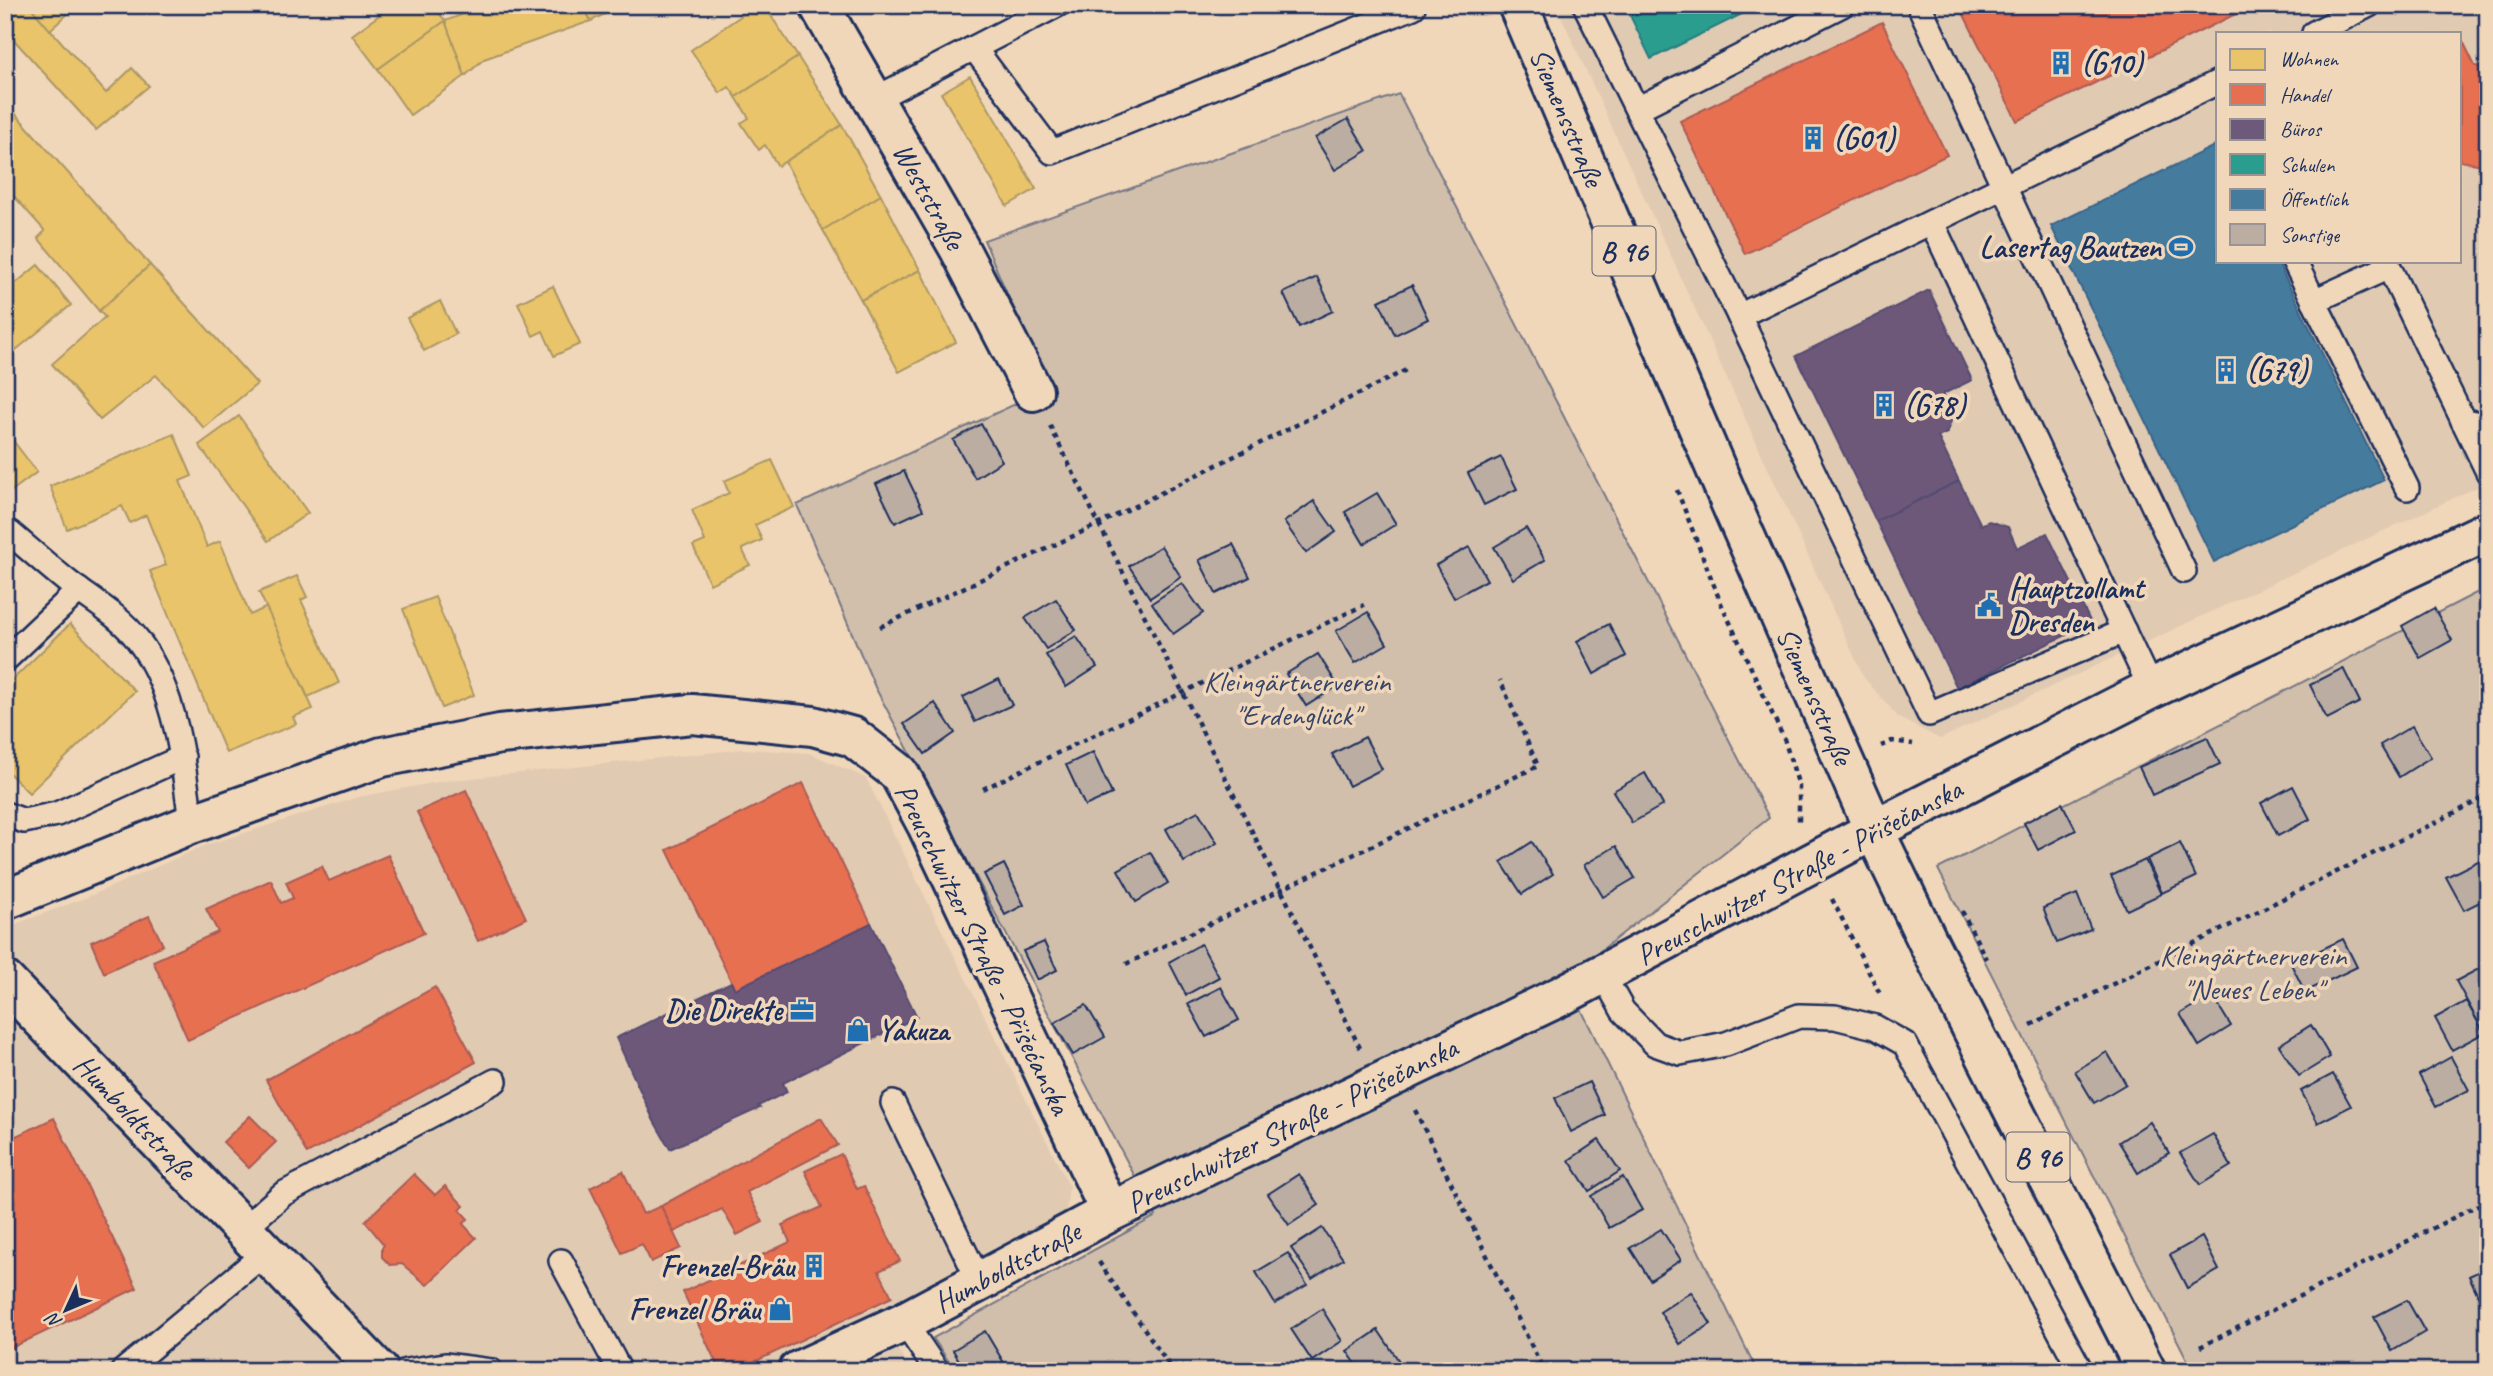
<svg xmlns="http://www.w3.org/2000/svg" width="2493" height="1376" font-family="Caveat,sans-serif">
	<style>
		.built { fill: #e1cab2; fill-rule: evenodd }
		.green { fill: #d1bfac; stroke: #767785; stroke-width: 2 }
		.homes { fill: #e9c46a; stroke: #ab9766; stroke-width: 2 }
		.shops { fill: #e76f51; stroke: #aa5c55; stroke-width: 2 }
		.offices { fill: #6d597a; stroke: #544c72; stroke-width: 2 }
		.schools { fill: #2a9d8f; stroke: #267c80; stroke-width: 2 }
		.public { fill: #457b9d; stroke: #38648a; stroke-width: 2 }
		.building { fill: #bcada3; stroke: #1b2f5e; stroke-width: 2 }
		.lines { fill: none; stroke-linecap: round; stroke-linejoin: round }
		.service-casing { stroke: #1b2f5e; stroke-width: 28 }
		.minor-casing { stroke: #1b2f5e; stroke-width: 44 }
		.primary-casing { stroke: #1b2f5e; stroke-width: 44 }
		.path { stroke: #1b2f5e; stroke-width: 4.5; stroke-dasharray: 5 5; stroke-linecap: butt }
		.service { stroke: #f1d7b9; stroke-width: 23 }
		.minor { stroke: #f1d7b9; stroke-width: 38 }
		.primary { stroke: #f1d7b9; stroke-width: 38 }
		.labels { text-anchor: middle; stroke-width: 7; stroke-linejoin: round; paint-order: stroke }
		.shield { fill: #f1d7b9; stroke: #5b6179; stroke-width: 2 }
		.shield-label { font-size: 28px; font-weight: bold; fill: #1b2f5e }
		.poi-label { font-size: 30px; font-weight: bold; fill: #1b2f5e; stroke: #f1d7b9; text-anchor: start }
		.street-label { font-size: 30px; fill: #1b2f5e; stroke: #f1d7b9 }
		.park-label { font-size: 30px; fill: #36456a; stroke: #f1d7b9 }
	</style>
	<rect width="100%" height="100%" fill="#f1d7b9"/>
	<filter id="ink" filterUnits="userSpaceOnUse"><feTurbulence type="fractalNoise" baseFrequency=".0143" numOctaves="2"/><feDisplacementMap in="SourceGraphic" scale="14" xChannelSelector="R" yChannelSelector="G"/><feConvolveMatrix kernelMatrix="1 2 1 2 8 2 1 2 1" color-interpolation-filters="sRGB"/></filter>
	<g filter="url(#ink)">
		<g class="built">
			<path d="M1556,5H2488V482L1940,739L1899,718L1864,678ZM2218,33H2460V261H2218Z"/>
			<polygon points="744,749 809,753 866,778 1069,1186 1066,1212 875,1315 912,1371 5,1371 5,928 90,896 206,845 358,797 443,781"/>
		</g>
		<g class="green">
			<polygon points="1399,94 1769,818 1566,978 1757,1371 955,1371 933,1338 1156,1216 875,687 797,505 1048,389 984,240"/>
			<polygon points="2488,587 2488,1371 2193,1371 1938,869"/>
		</g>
		<g class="homes">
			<polygon points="19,5 29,5 106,93 132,68 149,86 96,130 5,30 5,18"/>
			<polygon points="29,5 65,5 71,11 50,30"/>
			<polygon points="393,5 433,5 445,21 378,69 352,35"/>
			<polygon points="487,5 583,5 591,21 484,59 465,76 445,21"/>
			<polygon points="583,5 616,5 617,8 591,21"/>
			<polygon points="757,5 764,5 798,57 736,97 729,87 720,93 691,50"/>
			<polygon points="445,21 465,76 410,115 378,69"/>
			<polygon points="798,57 842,125 778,166 765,145 759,150 741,123 749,118 736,97"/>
			<polygon points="970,76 1036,189 1007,206 941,93"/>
			<polygon points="5,102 150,265 99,311 38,238 45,231 5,186"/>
			<polygon points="842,125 881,195 823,230 785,162"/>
			<polygon points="881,195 920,270 861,300 823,230"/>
			<polygon points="38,265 71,305 5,359 5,292"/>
			<polygon points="150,265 257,384 204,428 156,375 100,420 52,364 105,317 99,311"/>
			<polygon points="920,270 956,342 899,372 861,300"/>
			<polygon points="553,286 580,344 554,356 543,331 533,336 518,303"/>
			<polygon points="440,301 456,334 424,351 407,318"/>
			<polygon points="239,416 308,513 268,541 199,445"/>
			<polygon points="5,430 37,472 5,496"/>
			<polygon points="174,434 192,476 180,481 207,547 220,541 250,615 267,607 313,709 293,717 296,724 226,753 150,571 166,565 146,515 130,523 122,506 67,529 50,486"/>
			<polygon points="772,460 794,507 755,525 762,540 742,549 750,565 710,584 693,546 705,541 692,510 729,493 724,481"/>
			<polygon points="297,576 307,597 301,600 339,683 308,697 259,592"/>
			<polygon points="435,597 474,695 442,708 403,609"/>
			<polygon points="70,624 135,691 29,793 5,769 5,687"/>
		</g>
		<g class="shops">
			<polygon points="1959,5 2254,5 2017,121"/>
			<polygon points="1882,22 1947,155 1745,254 1680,121"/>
			<polygon points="2460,35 2475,66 2488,68 2488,166 2460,161"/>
			<polygon points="803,783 871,923 735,989 667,850"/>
			<polygon points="466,790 526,918 478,941 417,812"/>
			<polygon points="388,855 424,933 188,1040 153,961 218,932 206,909 271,880 281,903 293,898 286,882 322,866 329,881"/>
			<polygon points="149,916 163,945 104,973 91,942"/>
			<polygon points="435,987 476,1062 307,1154 266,1080"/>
			<polygon points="250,1116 276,1142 249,1168 223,1142"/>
			<polygon points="54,1118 137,1288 5,1351 5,1125 12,1138"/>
			<polygon points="821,1118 838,1145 747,1192 763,1222 737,1235 722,1209 674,1232 661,1206"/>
			<polygon points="841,1154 857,1189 864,1186 900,1261 879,1271 892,1297 735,1371 720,1371 683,1292 790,1242 782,1225 822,1207 805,1171"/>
			<polygon points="623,1171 643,1214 661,1206 681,1248 651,1262 642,1244 622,1253 590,1188"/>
			<polygon points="414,1174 435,1195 445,1186 464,1206 460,1210 468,1219 463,1224 476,1238 427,1285 402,1264 390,1265 382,1257 382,1247 384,1245 365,1221"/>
		</g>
		<g class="offices">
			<polygon points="1929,290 1972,380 1943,394 1953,415 1947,433 1938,437 1959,481 1876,521 1796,356"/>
			<polygon points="1959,481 1981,525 1989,521 2008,527 2017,548 2047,533 2091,623 1957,688 1876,521"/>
			<polygon points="871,923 917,1017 783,1083 787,1092 758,1106 760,1108 670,1149 654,1121 616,1038 731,982 735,989"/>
		</g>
		<polygon class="schools" points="1625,5 1760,5 1651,59"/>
		<polygon class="public" points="2218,144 2218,261 2277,261 2384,480 2214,562 2051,226"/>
		<g class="building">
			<polygon points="1348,119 1367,151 1335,170 1315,138"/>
			<polygon points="1317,277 1333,311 1299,327 1283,293"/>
			<polygon points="1412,285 1428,319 1395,335 1379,301"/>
			<polygon points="981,424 1002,461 975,478 953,440"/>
			<polygon points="1501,457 1517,489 1484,505 1468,473"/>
			<polygon points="904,471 923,510 895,523 876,484"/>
			<polygon points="1377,493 1396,524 1364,544 1345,512"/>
			<polygon points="1314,501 1336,532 1306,553 1284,522"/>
			<polygon points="1526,528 1545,560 1513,579 1494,547"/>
			<polygon points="1233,544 1250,577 1216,594 1199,560"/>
			<polygon points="1161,546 1181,577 1150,598 1129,566"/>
			<polygon points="1469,547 1487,580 1454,598 1436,565"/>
			<polygon points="1182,583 1203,613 1173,634 1152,603"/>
			<polygon points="1056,599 1076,630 1046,649 1025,618"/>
			<polygon points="2434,608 2452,640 2420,658 2402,626"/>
			<polygon points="1368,612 1387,644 1355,663 1336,631"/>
			<polygon points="1609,624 1626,656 1594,674 1577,641"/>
			<polygon points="1076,636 1097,667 1066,687 1046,655"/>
			<polygon points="1318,654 1338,686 1306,706 1286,674"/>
			<polygon points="2343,668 2360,702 2327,719 2310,685"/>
			<polygon points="999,679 1012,705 975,722 963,697"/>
			<polygon points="935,703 955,733 925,754 904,724"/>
			<polygon points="2412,726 2431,757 2399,777 2380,745"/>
			<polygon points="1365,737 1382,769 1349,786 1332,754"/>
			<polygon points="2207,737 2220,764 2152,795 2139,767"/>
			<polygon points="1093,752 1112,794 1085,806 1066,765"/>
			<polygon points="1645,773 1663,805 1632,823 1613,791"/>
			<polygon points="2293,786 2310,819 2278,836 2261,803"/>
			<polygon points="2062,803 2076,830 2038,850 2024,823"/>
			<polygon points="1198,811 1217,843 1184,862 1166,829"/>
			<polygon points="1532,842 1553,874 1522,894 1501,862"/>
			<polygon points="2180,843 2196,877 2162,893 2147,859"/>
			<polygon points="1616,846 1635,878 1603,897 1584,865"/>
			<polygon points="1150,852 1168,883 1136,902 1118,870"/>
			<polygon points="2145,860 2161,894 2127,910 2111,876"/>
			<polygon points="2480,860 2488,876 2488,898 2464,910 2446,877"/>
			<polygon points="1004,864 1024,905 1005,915 984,874"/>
			<polygon points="2077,894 2091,929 2057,943 2043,908"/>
			<polygon points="2343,939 2357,967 2305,992 2291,964"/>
			<polygon points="1044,942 1057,970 1037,980 1023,951"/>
			<polygon points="1201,944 1219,977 1186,995 1169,962"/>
			<polygon points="2486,965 2488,969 2488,1031 2484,1033 2456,981"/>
			<polygon points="1221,987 1239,1020 1206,1037 1188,1004"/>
			<polygon points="2212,995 2231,1026 2199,1046 2180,1014"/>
			<polygon points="2466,1001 2484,1033 2452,1050 2435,1018"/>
			<polygon points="1086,1005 1105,1037 1073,1055 1054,1023"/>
			<polygon points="2311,1025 2330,1057 2299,1076 2279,1045"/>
			<polygon points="2107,1052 2126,1084 2094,1103 2075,1071"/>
			<polygon points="2451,1057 2469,1090 2436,1107 2419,1075"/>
			<polygon points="2333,1074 2351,1106 2318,1123 2301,1091"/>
			<polygon points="1589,1082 1605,1115 1571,1132 1555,1098"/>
			<polygon points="2150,1122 2169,1153 2138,1173 2119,1142"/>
			<polygon points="2213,1134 2231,1166 2200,1185 2180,1153"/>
			<polygon points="1599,1140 1620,1171 1589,1191 1569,1160"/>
			<polygon points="1299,1174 1319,1205 1289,1225 1268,1194"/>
			<polygon points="1623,1177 1642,1210 1609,1228 1591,1196"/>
			<polygon points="1322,1228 1343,1259 1312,1279 1291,1248"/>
			<polygon points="1661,1229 1681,1260 1650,1280 1630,1248"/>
			<polygon points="2202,1237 2219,1270 2187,1288 2170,1255"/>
			<polygon points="1288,1253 1307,1285 1275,1304 1256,1272"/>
			<polygon points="2488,1267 2488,1301 2482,1304 2469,1276"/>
			<polygon points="1691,1292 1711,1324 1680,1344 1660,1312"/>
			<polygon points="2407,1300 2425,1332 2392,1351 2374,1317"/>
			<polygon points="1322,1309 1342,1341 1312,1361 1291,1329"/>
			<polygon points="1378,1330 1399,1361 1384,1371 1361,1371 1347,1351"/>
			<polygon points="985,1331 1004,1363 991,1371 965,1371 953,1350"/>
			<polygon points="2488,1362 2488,1371 2482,1371 2480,1366"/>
		</g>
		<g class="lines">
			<g class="service-casing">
				<g id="service">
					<polyline points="1585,5 1739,316 1929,714 2124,631"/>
					<polyline points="1919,5 2184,571"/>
					<polyline points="2314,33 2369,5"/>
					<polyline points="974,48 1052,152 1413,7 1413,5"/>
					<polyline points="875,99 1057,5"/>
					<polyline points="1637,109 1842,5"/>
					<polyline points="1932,223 2151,689"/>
					<polyline points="2294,261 2314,301 2389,267"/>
					<polyline points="2386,261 2488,472"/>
					<polyline points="2314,301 2407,488"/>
					<polyline points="1739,316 2218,82"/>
					<polyline points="2463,421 2488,425"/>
					<path d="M10,533C29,549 48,566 68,582C91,600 119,615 138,640C176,691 184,763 191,824"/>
					<polyline points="5,660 79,590"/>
					<polyline points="5,814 24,821 57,814 183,757"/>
					<polyline points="1603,975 1623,1011 1655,1044 1680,1053 1726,1044 1799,1016 1835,1017 1875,1027 1905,1044 2081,1371"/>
					<polyline points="893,1103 979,1281"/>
					<polyline points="242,1230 283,1194 495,1081"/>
					<polyline points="561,1261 620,1371"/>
					<polyline points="904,1322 937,1371"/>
					<polyline points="123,1371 265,1253"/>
					<polyline points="406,1371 445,1365 491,1371"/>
				</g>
			</g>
			<g class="minor-casing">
				<g id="minor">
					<polyline points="819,5 959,248 1033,391"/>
					<polyline points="5,900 191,824 382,757 500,734 692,714 813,726 853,737 899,773 927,825 1110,1212"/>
					<polyline points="5,981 379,1371"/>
					<polyline points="798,1371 904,1322 1110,1212 1561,996 1874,830 2151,689 2488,531"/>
				</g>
			</g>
			<g class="primary-casing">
				<polyline id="primary" points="1518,5 1728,497 1874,830 1929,944 2146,1371"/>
			</g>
			<g class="path">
				<polyline points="1050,426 1360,1048"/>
				<polyline points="1677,490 1720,601 1784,739 1799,786 1799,824"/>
				<polyline points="880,627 1099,524 1410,368"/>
				<polyline points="1881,746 1892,741 1913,744"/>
				<polyline points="983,789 1364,605"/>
				<polyline points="1832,899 1880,994"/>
				<polyline points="1962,911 1986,959"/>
				<polyline points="1126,964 1538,766 1500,680"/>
				<polyline points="2031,1025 2488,796"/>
				<polyline points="1415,1110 1544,1371"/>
				<polyline points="1099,1262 1173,1371"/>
				<polyline points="2200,1347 2488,1200"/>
			</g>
			<use href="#service" class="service"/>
			<use href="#minor" class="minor"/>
			<use href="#primary" class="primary"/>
		</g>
	</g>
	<defs>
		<g id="building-bare" transform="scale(1.89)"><path d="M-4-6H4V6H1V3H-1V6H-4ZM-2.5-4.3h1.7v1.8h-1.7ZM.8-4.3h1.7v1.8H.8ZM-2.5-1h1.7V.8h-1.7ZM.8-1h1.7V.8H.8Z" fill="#1f6fb2" stroke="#f1d7b9" stroke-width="2.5" paint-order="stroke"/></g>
		<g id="stadium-bare" transform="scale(1.89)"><path d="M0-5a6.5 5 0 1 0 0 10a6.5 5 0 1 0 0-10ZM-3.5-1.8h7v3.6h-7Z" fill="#1f6fb2" stroke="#f1d7b9" stroke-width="2.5" paint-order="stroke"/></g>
		<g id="civic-bare" transform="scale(1.89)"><path d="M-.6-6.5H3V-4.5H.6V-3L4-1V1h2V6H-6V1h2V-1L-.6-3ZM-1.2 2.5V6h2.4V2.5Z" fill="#1f6fb2" stroke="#f1d7b9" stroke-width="2.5" paint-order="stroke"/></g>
		<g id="office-bare" transform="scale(1.89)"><path d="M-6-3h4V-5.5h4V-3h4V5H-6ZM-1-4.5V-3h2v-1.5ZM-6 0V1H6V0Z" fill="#1f6fb2" stroke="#f1d7b9" stroke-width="2.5" paint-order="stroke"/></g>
		<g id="shop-bare" transform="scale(1.89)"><path d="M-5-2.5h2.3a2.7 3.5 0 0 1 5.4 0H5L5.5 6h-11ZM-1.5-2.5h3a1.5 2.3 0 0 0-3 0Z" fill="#1f6fb2" stroke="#f1d7b9" stroke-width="2.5" paint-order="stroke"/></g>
	</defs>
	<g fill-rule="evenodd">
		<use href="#building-bare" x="2061" y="63"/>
		<use href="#building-bare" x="1813" y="138"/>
		<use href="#stadium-bare" x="2181" y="247"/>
		<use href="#building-bare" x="2226" y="370"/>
		<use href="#building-bare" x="1884" y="405"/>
		<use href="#civic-bare" x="1989" y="605"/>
		<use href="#office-bare" x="802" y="1010"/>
		<use href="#shop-bare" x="858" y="1030"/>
		<use href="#building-bare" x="814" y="1266"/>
		<use href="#shop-bare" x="780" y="1309"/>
	</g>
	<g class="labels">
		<g class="shield">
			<rect x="1592.5" y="226.5" width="63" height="49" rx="5"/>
			<rect x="2006.5" y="1132.5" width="63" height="49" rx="5"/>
		</g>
		<g class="shield-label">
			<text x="1624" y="261">B 96</text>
			<text x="2038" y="1167">B 96</text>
		</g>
		<g class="poi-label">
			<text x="2081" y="73">(G10)</text>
			<text x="1833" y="148">(G01)</text>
			<text x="2161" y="257" text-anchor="end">Lasertag Bautzen</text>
			<text x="2246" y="380">(G79)</text>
			<text x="1904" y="415">(G78)</text>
			<text x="2009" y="598">Hauptzollamt<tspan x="2009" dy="34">Dresden</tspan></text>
			<text x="782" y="1020" text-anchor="end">Die Direkte</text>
			<text x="878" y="1040">Yakuza</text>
			<text x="794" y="1276" text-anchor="end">Frenzel-Bräu</text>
			<text x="760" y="1319" text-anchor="end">Frenzel Bräu</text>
		</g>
		<g class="street-label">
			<text transform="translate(1567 117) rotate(67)" y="10">Siemensstraße</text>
			<text transform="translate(929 196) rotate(61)" y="10">Weststraße</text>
			<text transform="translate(1815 696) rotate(66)" y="10">Siemensstraße</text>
			<text transform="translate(1799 872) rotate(-28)" y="10">Preuschwitzer Straße - Přišečanska</text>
			<text transform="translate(983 949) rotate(64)" y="10">Preuschwitzer Straße - Přišećanska</text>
			<text transform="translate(135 1117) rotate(46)" y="10">Humboldtstraße</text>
			<text transform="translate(1292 1125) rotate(-26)" y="10">Preuschwitzer Straße - Přišečanska</text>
			<text transform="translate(1007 1267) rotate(-28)" y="10">Humboldtstraße</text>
		</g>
		<g class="park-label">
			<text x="1297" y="691">Kleingärtnerverein<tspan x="1297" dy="34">"Erdenglück"</tspan></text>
			<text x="2253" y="965">Kleingärtnerverein<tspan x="2253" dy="34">"Neues Leben"</tspan></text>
		</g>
	</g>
	<rect width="2493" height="1376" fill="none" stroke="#f1d7b9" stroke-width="28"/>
	<rect x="14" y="14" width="2465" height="1348" fill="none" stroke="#1b2f5e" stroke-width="2.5" filter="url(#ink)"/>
	<rect x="2216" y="32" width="245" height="231" fill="#f1d7b9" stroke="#9b9495" stroke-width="2"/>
	<rect x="2230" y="49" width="35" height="21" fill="#e9c46a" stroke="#9b9495" stroke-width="2"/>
	<text x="2280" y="66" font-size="21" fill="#1b2f5e">Wohnen</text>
	<rect x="2230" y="84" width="35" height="21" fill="#e76f51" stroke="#9b9495" stroke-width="2"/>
	<text x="2280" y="102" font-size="21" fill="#1b2f5e">Handel</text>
	<rect x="2230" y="119" width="35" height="21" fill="#6d597a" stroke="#9b9495" stroke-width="2"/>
	<text x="2280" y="136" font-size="21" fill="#1b2f5e">Büros</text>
	<rect x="2230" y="154" width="35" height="21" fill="#2a9d8f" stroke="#9b9495" stroke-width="2"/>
	<text x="2280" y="172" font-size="21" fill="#1b2f5e">Schulen</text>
	<rect x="2230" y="189" width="35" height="21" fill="#457b9d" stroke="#9b9495" stroke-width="2"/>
	<text x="2280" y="206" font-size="21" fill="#1b2f5e">Öffentlich</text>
	<rect x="2230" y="224" width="35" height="21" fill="#bcada3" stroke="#9b9495" stroke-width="2"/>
	<text x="2280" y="242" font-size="21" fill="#1b2f5e">Sonstige</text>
	<g transform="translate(66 1310) rotate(226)" stroke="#f1d7b9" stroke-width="5" paint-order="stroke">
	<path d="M0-5L12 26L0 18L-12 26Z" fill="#1b2f5e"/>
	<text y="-10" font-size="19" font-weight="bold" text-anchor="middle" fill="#1b2f5e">N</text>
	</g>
</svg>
